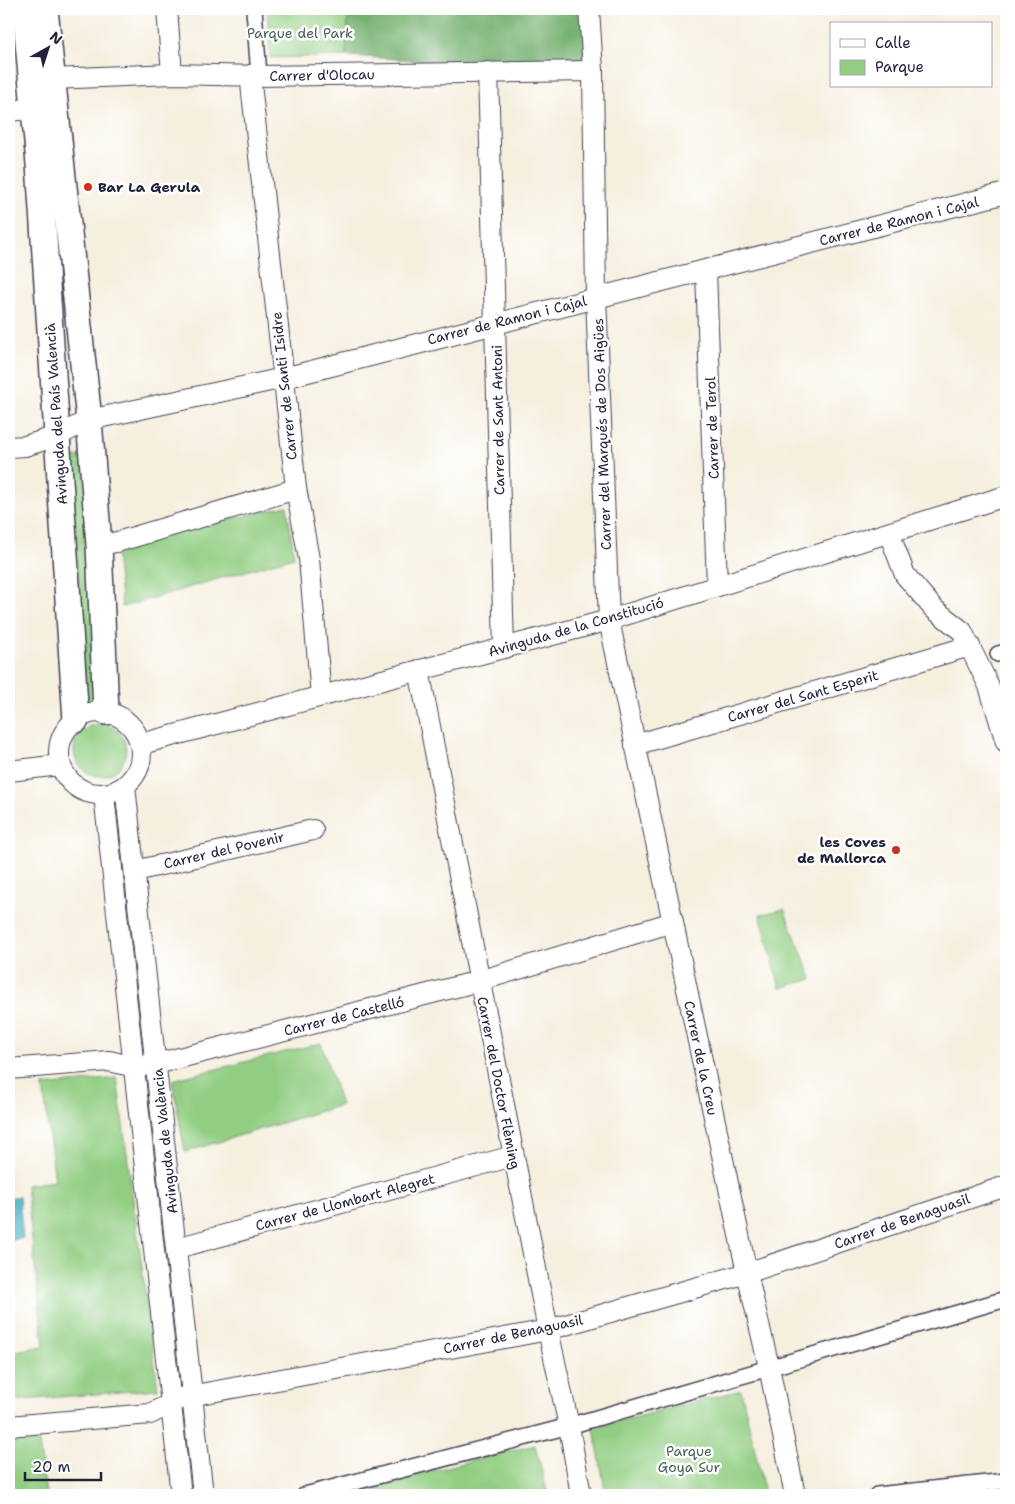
<svg xmlns="http://www.w3.org/2000/svg" width="1015" height="1504" font-family="'Shantell Sans',sans-serif">
	<style>
		.green { fill: #92ce82; stroke: #5a785e }
		.forest { fill: #75b170; stroke: #4c6a56 }
		.water { fill: #47b3c4; stroke: #346a80 }
		.lines { fill: none; stroke-linecap: round; stroke-linejoin: round }
		.pedestrian-casing { stroke: #424153; stroke-width: 18 }
		.minor-casing { stroke: #424153; stroke-width: 22 }
		.tertiary-casing { stroke: #424153; stroke-width: 28 }
		.pedestrian { stroke: #fff; stroke-width: 15 }
		.minor { stroke: #fff; stroke-width: 20 }
		.tertiary { stroke: #fff; stroke-width: 25 }
		.poi-dot { fill: #c8321e; stroke: #fff; stroke-width: 2 }
		.labels { text-anchor: middle; stroke-width: 5; stroke-linejoin: round; paint-order: stroke }
		.park-label { font-size: 14px; fill: #495e54; stroke: #fff }
		.street-label { font-size: 14px; fill: #22223b; stroke: #fff }
		.poi-label { font-size: 14px; font-weight: bold; fill: #22223b; stroke: #fff; text-anchor: start }
	</style>
	<rect width="100%" height="100%" fill="#fff"/>
	<filter id="ink" filterUnits="userSpaceOnUse"><feTurbulence type="fractalNoise" baseFrequency=".02" numOctaves="2"/><feDisplacementMap in="SourceGraphic" scale="10" xChannelSelector="R" yChannelSelector="G"/><feConvolveMatrix kernelMatrix="1 2 1 2 8 2 1 2 1" color-interpolation-filters="sRGB"/></filter>
	<filter id="wash" filterUnits="userSpaceOnUse"><feTurbulence type="fractalNoise" baseFrequency=".0096" numOctaves="4" result="noise"/><feDisplacementMap in="SourceGraphic" scale="20" xChannelSelector="R" yChannelSelector="G"/><feGaussianBlur stdDeviation="1.12" result="paint"/><feColorMatrix in="noise" values="0 0 0 0 0 0 0 0 0 0 0 0 0 0 0 0 0 1.4 0 .05"/><feComposite in="paint" operator="in"/></filter>
	<g filter="url(#wash)">
		<rect width="100%" height="100%" fill="#f5efde"/>
		<g class="green">
			<polygon points="267,9 349,9 346,56 270,58"/>
			<polygon points="71,457 83,457 101,704 84,703"/>
			<polygon points="287,506 294,557 122,607 115,546"/>
			<circle cx="100" cy="750" r="26"/>
			<polygon points="115,824 123,824 144,1023 136,1024"/>
			<polygon points="784,909 812,979 780,988 760,915"/>
			<polygon points="321,1043 341,1105 185,1152 172,1080"/>
			<polygon points="117,1078 158,1389 10,1401 9,1352 44,1346 26,1185 55,1181 43,1086"/>
			<polygon points="141,1084 149,1084 168,1252 160,1234"/>
			<polygon points="741,1390 765,1494 752,1495 606,1495 594,1428"/>
			<polygon points="38,1436 46,1495 9,1495 9,1439"/>
			<polygon points="535,1445 548,1495 336,1495"/>
		</g>
		<polygon class="forest" points="349,9 591,9 593,71 346,56"/>
		<polygon class="water" points="19,1196 23,1238 9,1240 9,1198"/>
	</g>
	<g filter="url(#ink)">
		<g class="lines">
			<g class="pedestrian-casing">
				<g id="pedestrian">
					<polyline points="254,9 259,76"/>
					<polyline points="998,654 1006,652"/>
					<polyline points="305,1495 569,1426 1006,1299"/>
					<polyline points="877,1495 1006,1481"/>
				</g>
			</g>
			<g class="minor-casing">
				<g id="minor">
					<polyline points="167,9 172,74"/>
					<polyline points="589,9 593,71 596,297 609,620 747,1273 769,1367 795,1495"/>
					<polyline points="488,72 504,648"/>
					<polyline points="250,75 296,488 309,559 321,696"/>
					<polyline points="52,79 172,74 259,76 593,71"/>
					<polyline points="9,111 49,107"/>
					<polyline points="706,270 717,586"/>
					<polyline points="9,447 25,446 57,436 89,420 284,378 1006,193"/>
					<polyline points="889,533 905,575 934,609 962,631 989,686 1006,742"/>
					<polyline points="99,545 117,542 296,489"/>
					<polyline points="419,670 548,1330 569,1426 581,1495"/>
					<circle cx="100" cy="753" r="41"/>
					<polyline points="141,744 609,620 1006,496"/>
					<polyline points="635,745 970,646"/>
					<polyline points="9,771 60,765"/>
					<polyline points="125,786 203,1495"/>
					<polyline points="104,795 181,1495"/>
					<polyline points="135,871 313,830"/>
					<polyline points="9,1069 109,1061 135,1067 156,1064 479,981 673,922"/>
					<polyline points="177,1248 513,1156"/>
					<polyline points="9,1426 150,1414 184,1397 548,1330 747,1273 1006,1186"/>
				</g>
			</g>
			<g class="tertiary-casing">
				<g id="tertiary">
					<polyline points="25,9 39,164 76,720"/>
					<polyline points="45,9 89,420 99,545 106,712"/>
				</g>
			</g>
			<use href="#pedestrian" class="pedestrian"/>
			<use href="#minor" class="minor"/>
			<use href="#tertiary" class="tertiary"/>
		</g>
	</g>
	<g class="poi-dot">
		<circle cx="88" cy="187" r="5"/>
		<circle cx="896" cy="850" r="5"/>
	</g>
	<g class="labels">
		<g class="park-label">
			<text x="300" y="38">Parque del Park</text>
			<text x="689" y="1456">Parque<tspan x="689" dy="16">Goya Sur</tspan></text>
		</g>
		<g class="street-label">
			<text transform="translate(322 75) rotate(-1)" y="5">Carrer d'Olocau</text>
			<text transform="translate(899 221) rotate(-14)" y="5">Carrer de Ramon i Cajal</text>
			<text transform="translate(507 320) rotate(-14)" y="5">Carrer de Ramon i Cajal</text>
			<text transform="translate(284 386) rotate(-96)" y="5">Carrer de Santi Isidre</text>
			<text transform="translate(56 414) rotate(-94)" y="5">Avinguda del País Valencià</text>
			<text transform="translate(498 420) rotate(-91)" y="5">Carrer de Sant Antoni</text>
			<text transform="translate(712 428) rotate(-92)" y="5">Carrer de Terol</text>
			<text transform="translate(602 434) rotate(-92)" y="5">Carrer del Marqués de Dos Aigües</text>
			<text transform="translate(576 627) rotate(-16)" y="5">Avinguda de la Constitució</text>
			<text transform="translate(803 696) rotate(-16)" y="5">Carrer del Sant Esperit</text>
			<text transform="translate(224 850) rotate(-13)" y="5">Carrer del Povenir</text>
			<text transform="translate(344 1016) rotate(-14)" y="5">Carrer de Castelló</text>
			<text transform="translate(701 1058) rotate(78)" y="5">Carrer de la Creu</text>
			<text transform="translate(499 1083) rotate(79)" y="5">Carrer del Doctor Flèming</text>
			<text transform="translate(165 1141) rotate(-96)" y="5">Avinguda de València</text>
			<text transform="translate(345 1202) rotate(-15)" y="5">Carrer de Llombart Alegret</text>
			<text transform="translate(902 1221) rotate(-19)" y="5">Carrer de Benaguasil</text>
			<text transform="translate(513 1334) rotate(-12)" y="5">Carrer de Benaguasil</text>
		</g>
		<g class="poi-label">
			<text x="98" y="192">Bar La Gerula</text>
			<text x="886" y="847" text-anchor="end">les Coves<tspan x="886" dy="16">de Mallorca</tspan></text>
		</g>
	</g>
	<rect width="1015" height="1504" fill="none" stroke="#fff" stroke-width="30"/>
	<rect x="830" y="22" width="162" height="65" fill="#ffffff" stroke="#a7a7b1"/>
	<rect x="840" y="39" width="25" height="8" fill="#ffffff" stroke="#a7a7b1"/>
	<text x="875" y="48" font-size="15" fill="#22223b">Calle</text>
	<rect x="840" y="60" width="25" height="15" fill="#92ce82" stroke="#a7a7b1"/>
	<text x="875" y="72" font-size="15" fill="#22223b">Parque</text>
	<g transform="translate(48 48) rotate(39)" stroke="#ffffff" stroke-width="4" paint-order="stroke">
	<path d="M0-4L9 19L0 12L-9 19Z" fill="#22223b"/>
	<text y="-8" font-size="14" font-weight="bold" text-anchor="middle" fill="#22223b">N</text>
	</g>
	<path d="M25 1472v8h76v-8" fill="none" stroke="#22223b" stroke-width="2.5"/>
	<text x="32" y="1472" font-size="15" fill="#22223b" stroke="#ffffff" stroke-width="4" paint-order="stroke">20 m</text>
</svg>
